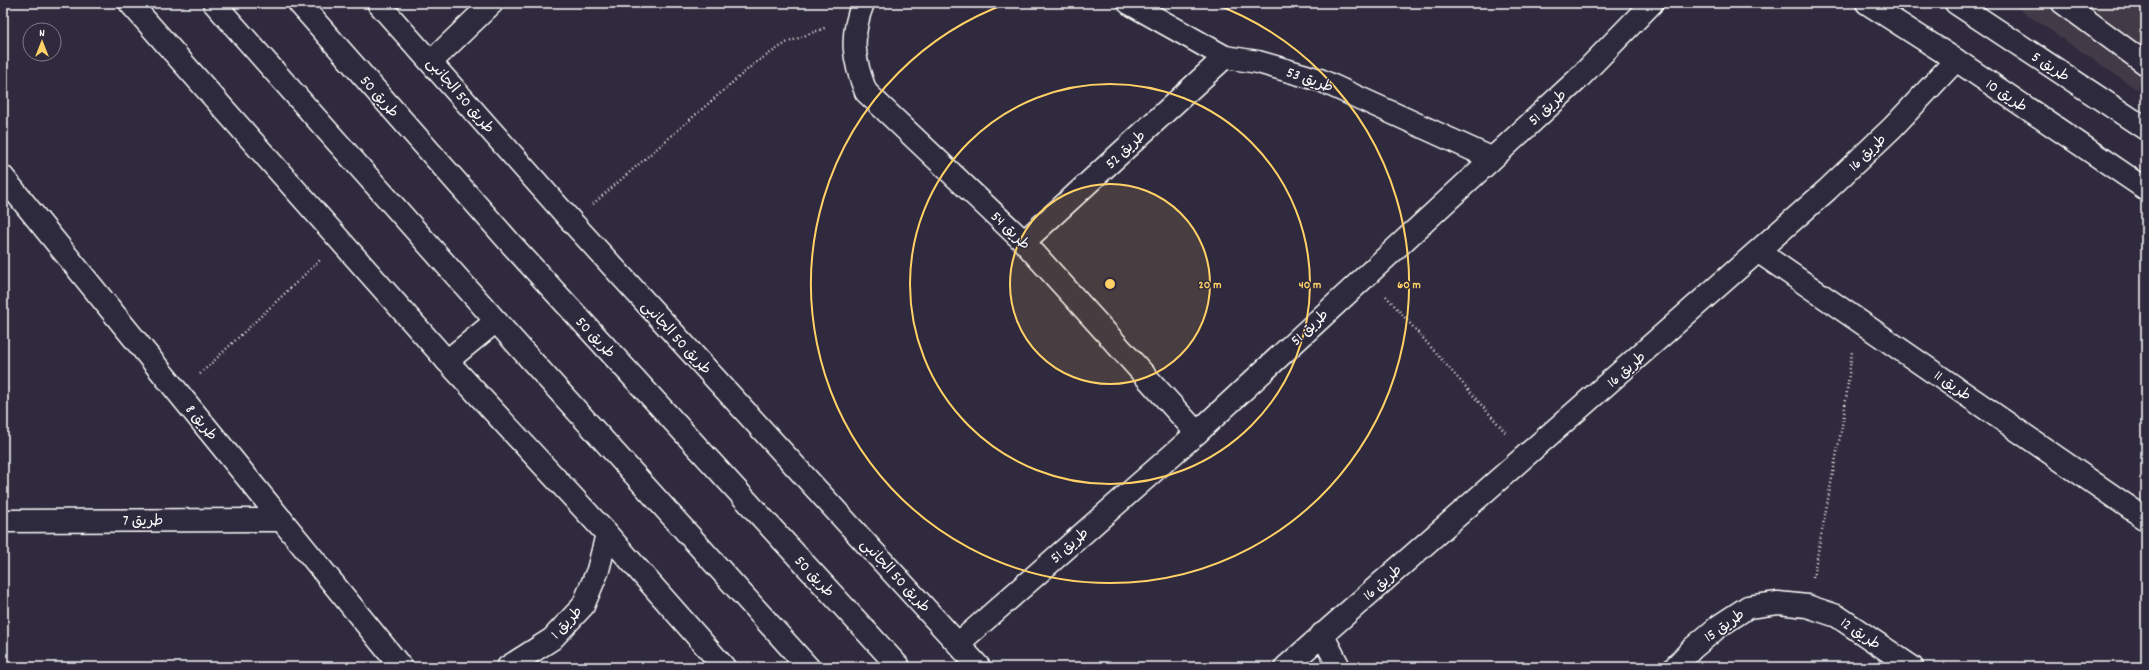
<svg xmlns="http://www.w3.org/2000/svg" width="2149" height="670" font-family="Dekko,'Playpen Sans Arabic',sans-serif">
	<style>
		.built { fill: #433a47 }
		.lines { fill: none; stroke-linecap: round; stroke-linejoin: round }
		.street-casing { stroke: #fff; stroke-width: 25 }
		.path { stroke: #fff; stroke-width: 2.5; stroke-dasharray: 1 3; stroke-linecap: butt }
		.street { stroke: #2f2a3d; stroke-width: 22 }
		.ring { fill: none; stroke: #ffd166; stroke-width: 2 }
		.labels { text-anchor: middle; stroke-width: 3; stroke-linejoin: round; paint-order: stroke }
		.street-label { font-size: 15px; fill: #fff; stroke: #2f2a3d }
		.centre { fill: #ffd166; stroke: #2f2a3d; stroke-width: 2 }
		.ring-label { font-size: 12px; text-anchor: middle; font-weight: bold; fill: #ffd166; stroke: #2f2a3d; stroke-width: 3; stroke-linejoin: round; paint-order: stroke }
	</style>
	<rect width="100%" height="100%" fill="#2f2a3d"/>
	<filter id="ink" filterUnits="userSpaceOnUse"><feTurbulence type="fractalNoise" baseFrequency=".025" numOctaves="2"/><feDisplacementMap in="SourceGraphic" scale="8" xChannelSelector="R" yChannelSelector="G"/><feConvolveMatrix kernelMatrix="1 2 1 2 8 2 1 2 1" color-interpolation-filters="sRGB"/></filter>
	<g filter="url(#ink)">
		<polygon class="built" points="2010,3 2146,3 2146,60 2138,90"/>
		<g class="lines">
			<g class="street-casing">
				<g id="street">
					<polyline points="130,3 447,361 607,534 724,667"/>
					<polyline points="214,3 496,321 808,667"/>
					<polyline points="299,3 512,245 899,667"/>
					<polyline points="378,3 572,222 979,667"/>
					<path d="M863,3C850,36 853,60 866,92L1024,242L1197,433"/>
					<polyline points="1129,3 1225,57 1258,62 1320,80 1491,158"/>
					<polyline points="1867,3 1956,60 2146,189"/>
					<polyline points="1956,3 2146,129"/>
					<polyline points="2063,3 2146,64"/>
					<polyline points="431,62 492,3"/>
					<polyline points="3,177 401,667"/>
					<polyline points="1024,242 1225,57"/>
					<polyline points="1759,252 2146,519"/>
					<polyline points="447,361 496,321"/>
					<polyline points="3,521 282,520"/>
					<polyline points="1322,634 1339,667"/>
					<polyline points="959,643 1197,433 1577,80 1652,3"/>
					<polyline points="508,667 552,639 583,606 598,570 607,534"/>
					<polyline points="1286,667 1827,190 1893,127 1956,60"/>
					<polyline points="1675,667 1693,648 1719,626 1748,607 1778,603 1807,606 1837,616 1912,667"/>
				</g>
			</g>
			<g class="path">
				<polyline points="593,204 755,63 786,43 827,27"/>
				<polyline points="1386,296 1506,433"/>
				<polyline points="200,374 320,260"/>
				<polyline points="1813,578 1844,415 1852,351"/>
			</g>
			<use href="#street" class="street"/>
		</g>
	</g>
	<circle cx="1110" cy="284" r="100" fill="#ffd166" fill-opacity=".12"/>
	<g class="ring">
		<circle cx="1110" cy="284" r="100"/>
		<circle cx="1110" cy="284" r="200"/>
		<path d="M1212 3A299 299 0 1 1 1008 3"/>
	</g>
	<g class="labels">
		<g class="street-label">
			<text transform="translate(2051 66) rotate(33)" y="5">طريق 5</text>
			<text transform="translate(1310 79) rotate(20)" y="5">طريق 53</text>
			<text transform="translate(461 95) rotate(49)" y="5">طريق 50 الجانبى</text>
			<text transform="translate(2007 95) rotate(34)" y="5">طريق 10</text>
			<text transform="translate(380 96) rotate(49)" y="5">طريق 50</text>
			<text transform="translate(1547 107) rotate(-42)" y="5">طريق 51</text>
			<text transform="translate(1125 149) rotate(-43)" y="5">طريق 52</text>
			<text transform="translate(1867 152) rotate(-44)" y="5">طريق 16</text>
			<text transform="translate(1011 230) rotate(44)" y="5">طريق 54</text>
			<text transform="translate(1309 327) rotate(-43)" y="5">طريق 51</text>
			<text transform="translate(596 337) rotate(47)" y="5">طريق 50</text>
			<text transform="translate(677 337) rotate(47)" y="5">طريق 50 الجانبى</text>
			<text transform="translate(1626 369) rotate(-41)" y="5">طريق 16</text>
			<text transform="translate(1953 385) rotate(35)" y="5">طريق 11</text>
			<text transform="translate(202 422) rotate(51)" y="5">طريق 8</text>
			<text x="143" y="525">طريق 7</text>
			<text transform="translate(1069 545) rotate(-41)" y="5">طريق 51</text>
			<text transform="translate(896 575) rotate(47)" y="5">طريق 50 الجانبى</text>
			<text transform="translate(815 576) rotate(47)" y="5">طريق 50</text>
			<text transform="translate(1382 582) rotate(-41)" y="5">طريق 16</text>
			<text transform="translate(566 622) rotate(-47)" y="5">طريق 1</text>
			<text transform="translate(1724 625) rotate(-35)" y="5">طريق 15</text>
			<text transform="translate(1861 633) rotate(34)" y="5">طريق 12</text>
		</g>
	</g>
	<circle cx="1110" cy="284" r="6" class="centre"/>
	<g class="ring-label">
		<text x="1210" y="288">20 m</text>
		<text x="1310" y="288">40 m</text>
		<text x="1409" y="288">60 m</text>
	</g>
	<rect width="2149" height="670" fill="none" stroke="#2f2a3d" stroke-width="16"/>
	<rect x="8" y="8" width="2133" height="654" fill="none" stroke="#fff" stroke-width="1.5" filter="url(#ink)"/>
	<g transform="translate(42 42)"><circle r="19" fill="#2f2a3d" stroke="#827f8b"/>
	<path d="M0-3L7 15L0 10L-7 15Z" fill="#ffd166"/>
	<text y="-6" font-size="11" font-weight="bold" text-anchor="middle" fill="#ffffff">N</text>
	</g>
</svg>
